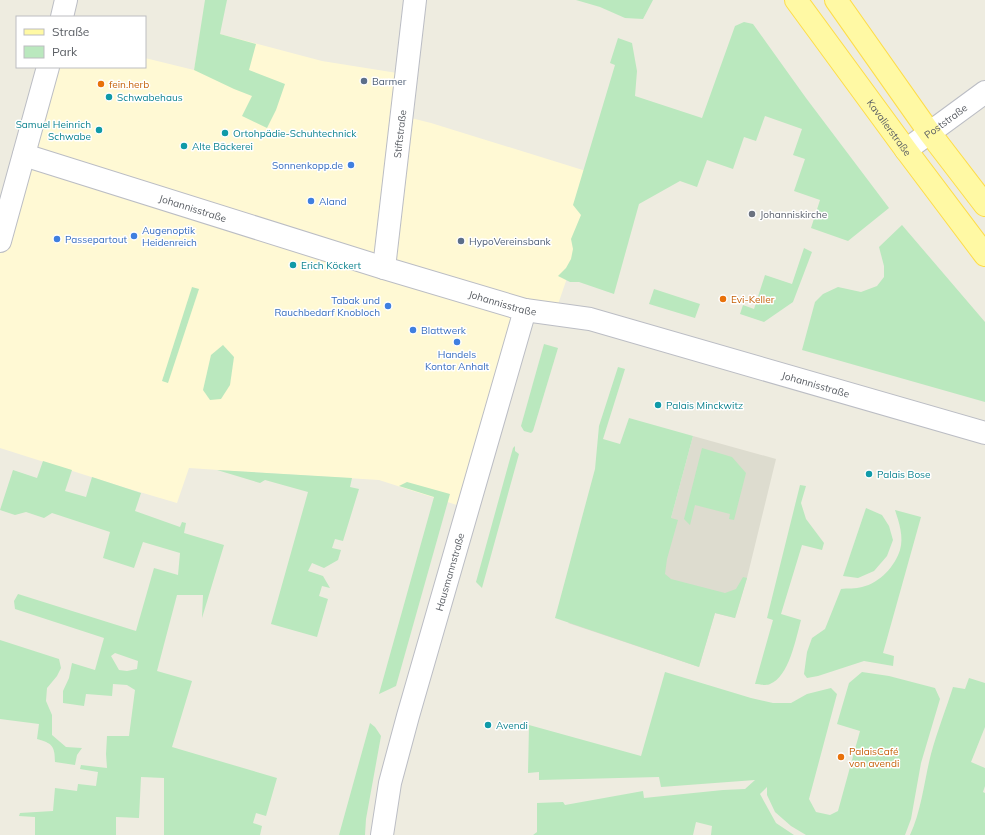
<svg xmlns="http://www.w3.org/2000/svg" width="985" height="835" font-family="Mulish,sans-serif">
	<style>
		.commercial { fill: #fff9d4 }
		.education { fill: #dddccf }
		.green { fill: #bae8be; fill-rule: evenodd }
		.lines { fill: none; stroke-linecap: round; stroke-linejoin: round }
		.minor-casing { stroke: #bbbdc4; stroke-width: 24 }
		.major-casing { stroke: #fedd49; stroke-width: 24 }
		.minor { stroke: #fff; stroke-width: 22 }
		.major { stroke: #fff9a4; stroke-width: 22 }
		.service-dot { fill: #5c6f8a; stroke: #fff; stroke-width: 1.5 }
		.food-dot { fill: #e8710a; stroke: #fff; stroke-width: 1.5 }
		.culture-dot { fill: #0f9aa8; stroke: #fff; stroke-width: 1.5 }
		.shop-dot { fill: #3f7fe0; stroke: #fff; stroke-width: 1.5 }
		.worship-dot { fill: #6b7280; stroke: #fff; stroke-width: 1.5 }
		.labels { text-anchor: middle; stroke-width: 3; stroke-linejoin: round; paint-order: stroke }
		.service-label { font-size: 10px; fill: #4e5e75; stroke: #fff; text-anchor: start }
		.food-label { font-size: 10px; fill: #c56008; stroke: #fff; text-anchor: start }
		.culture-label { font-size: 10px; fill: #0d838f; stroke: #fff; text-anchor: start }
		.street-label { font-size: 10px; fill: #595d63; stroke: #fff }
		.shop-label { font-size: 10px; fill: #366cbe; stroke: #fff; text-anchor: start }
		.worship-label { font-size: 10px; fill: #5b616d; stroke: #fff; text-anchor: start }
	</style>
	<rect width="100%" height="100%" fill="#eeece0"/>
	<polygon class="commercial" points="201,29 322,61 416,76 411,118 431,123 602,176 553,319 518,312 463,507 379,480 248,472 189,468 177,503 126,488 0,448 0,218 43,67 145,67 145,58 194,70"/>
	<polygon class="education" points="693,436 776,459 747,578 735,618 715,613 699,667 568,623 671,518"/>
	<g class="green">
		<polygon points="205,0 227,0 220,34 256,44 249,70 285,84 276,110 267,128 242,116 252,96 234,89 194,70"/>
		<polygon points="576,0 653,0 643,19 625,18 600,7"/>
		<polygon points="744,22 753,24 806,98 889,208 848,241 811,228 820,200 794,191 805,159 793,155 802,129 765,116 756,141 744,137 733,169 707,160 697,187 680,181 639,204 614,294 579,282 570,282 558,276 566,268 571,259 573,249 571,239 581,215 573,205 615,65 610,63 618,38 632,43 637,71 635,96 702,118 735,26"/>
		<polygon points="902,225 985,322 985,402 802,350 815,302 823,294 838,287 861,292 877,286 884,277 884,266 879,247"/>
		<polygon points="804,248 812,252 793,302 764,322 740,314 743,305 754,309 765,275 792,284"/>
		<polygon points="192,287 199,289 168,383 162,381"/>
		<polygon points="654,289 700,304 695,318 649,304"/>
		<polygon points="544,344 558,348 533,431 531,433 524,431 521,426"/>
		<polygon points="223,345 234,357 230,385 221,399 210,400 203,390 211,355"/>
		<polygon points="618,367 625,369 603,439 620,444 629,418 693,436 671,518 678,520 667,559 665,574 671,579 725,593 736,589 743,577 747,578 735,618 715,613 699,667 555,618 595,469 599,426"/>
		<polygon points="515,446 515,451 519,454 482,588 476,582 513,448"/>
		<polygon points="702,448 732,457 746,473 734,520 729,519 730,514 695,505 690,525 684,519"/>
		<path d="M43,461L72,470L65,491L86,497L92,477L141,493L135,511L180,527L182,522L186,523L184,533L224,545L202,618L203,595H177L157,671L192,681L172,747L277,778L266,816L256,813L253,823L262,826L260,835H164V778L141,777L139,818L116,817V835H35V817L19,816L20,813L53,811L55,788L77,791L78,784L96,786L98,772L80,769L81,765L107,768L106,754L107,736H129L135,690L127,685L113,684L112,696L86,694L84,706L63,703V691L69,678L72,663L95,670L104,638L15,609L14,601L18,594L136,631L154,568L178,575L180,553L143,542L134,568L103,558L110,532L52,513L44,518L26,512L15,515L0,510L13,470L37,478ZM115,653L138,661L137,669L127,671L119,670L111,656Z"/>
		<polygon points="217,470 352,478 350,487 359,489 343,541 335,539 332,548 341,550 338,560 324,568 312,563 308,571 323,576 330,588 322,586 319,596 328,599 317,637 271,624 308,492 265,480 260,483"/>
		<polygon points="407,482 450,494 396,686 379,694 434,497 399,486"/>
		<path d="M800,485L806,486L801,503L806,519L824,543L822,550L802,545L781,614L801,620C796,638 789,677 770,684C766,686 759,684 755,684L773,620L767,618Z"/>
		<polygon points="866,508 882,515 889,526 893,540 887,556 874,571 858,578 843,576"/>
		<path d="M895,510L921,517L883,653L894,656L893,666L864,661L818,676L807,678L804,674L807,652L812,638L825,629L841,589C847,588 856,589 862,587C880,583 895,566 900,550C904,537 899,522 895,510Z"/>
		<path d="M0,640L59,659L61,668L57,676L47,688L46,701L52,715V735L66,747L82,748L77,755L75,765L55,762C55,746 52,743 37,739L39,724L0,719Z"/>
		<polygon points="665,672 751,698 773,703 791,703 807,694 831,688 837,694 809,799 816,812 830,815 838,811 860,731 837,724 849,683 862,672 889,676 935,688 940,699 921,763 911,819 905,835 806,835 791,826 775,812 767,795 767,787 760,794 776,823 794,835 711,835 712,826 696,822 693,835 533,835 537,832 537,803 563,802 565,805 643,791 644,798 723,790 745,789 755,780 661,787 659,777 539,780 539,772 528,773 529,725 641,756"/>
		<path d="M969,678L985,683V727L971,762L985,768V786L983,792L985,793V835H910C922,809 924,781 931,754C937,732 946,709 953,687L965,689Z"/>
		<polygon points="370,723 375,727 381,736 366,819 365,835 339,835"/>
	</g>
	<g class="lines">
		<g class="minor-casing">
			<g id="minor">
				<polyline points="62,17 66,0"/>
				<path id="s1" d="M906,150L985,92"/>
				<path id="s2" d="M24,155L384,268L525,310L590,319L985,433"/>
				<polyline points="0,241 48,67"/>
				<path id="s3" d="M384,268L415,0"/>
				<path id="s4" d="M382,835L390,783L408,716L525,310"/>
			</g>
		</g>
		<g class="major-casing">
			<g id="major">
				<path id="s5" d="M796,0L906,150L985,255"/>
				<polyline points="836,0 929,132 985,205"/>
			</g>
		</g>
		<use href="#minor" class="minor"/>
		<use href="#major" class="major"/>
	</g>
	<g class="service-dot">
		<circle cx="364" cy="81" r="4"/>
		<circle cx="461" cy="241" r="4"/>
	</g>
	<g class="food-dot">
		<circle cx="101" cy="84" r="4"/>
		<circle cx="723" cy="299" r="4"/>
		<circle cx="841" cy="757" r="4"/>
	</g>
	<g class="culture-dot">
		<circle cx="109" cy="97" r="4"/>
		<circle cx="99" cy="130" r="4"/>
		<circle cx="225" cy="133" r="4"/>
		<circle cx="184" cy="146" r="4"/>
		<circle cx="293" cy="265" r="4"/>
		<circle cx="658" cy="405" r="4"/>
		<circle cx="869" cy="474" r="4"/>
		<circle cx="488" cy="725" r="4"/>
	</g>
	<g class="shop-dot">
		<circle cx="351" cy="165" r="4"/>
		<circle cx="311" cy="201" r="4"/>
		<circle cx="134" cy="236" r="4"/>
		<circle cx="57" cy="239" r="4"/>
		<circle cx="388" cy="306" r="4"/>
		<circle cx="413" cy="330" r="4"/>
		<circle cx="457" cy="342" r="4"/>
	</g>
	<circle class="worship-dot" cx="752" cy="214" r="4"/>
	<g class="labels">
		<g class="service-label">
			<text x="372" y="85">Barmer</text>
			<text x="469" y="245">HypoVereinsbank</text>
		</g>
		<g class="food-label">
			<text x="109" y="88">fein.herb</text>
			<text x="731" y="303">Evi-Keller</text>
			<text x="849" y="755">PalaisCafé<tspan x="849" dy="12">von avendi</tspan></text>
		</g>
		<g class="culture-label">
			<text x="117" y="101">Schwabehaus</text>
			<text x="91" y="128" text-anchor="end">Samuel Heinrich<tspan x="91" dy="12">Schwabe</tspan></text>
			<text x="233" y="137">Ortohpädie-Schuhtechnick</text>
			<text x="192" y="150">Alte Bäckerei</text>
			<text x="301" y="269">Erich Köckert</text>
			<text x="666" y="409">Palais Minckwitz</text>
			<text x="877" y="478">Palais Bose</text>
			<text x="496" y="729">Avendi</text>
		</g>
		<g class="street-label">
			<text dy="4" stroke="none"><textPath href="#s1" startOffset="49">Poststraße</textPath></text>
			<text dy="4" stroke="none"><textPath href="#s5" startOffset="158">Kavalierstraße</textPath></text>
			<text dy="4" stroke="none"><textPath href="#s3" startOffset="135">Stiftstraße</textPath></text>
			<text dy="4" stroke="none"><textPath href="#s2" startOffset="177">Johannisstraße</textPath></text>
			<text dy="4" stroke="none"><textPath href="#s2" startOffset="501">Johannisstraße</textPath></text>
			<text dy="4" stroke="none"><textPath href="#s2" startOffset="825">Johannisstraße</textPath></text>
			<text dy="4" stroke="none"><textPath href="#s4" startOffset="272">Hausmannstraße</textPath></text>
		</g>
		<g class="shop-label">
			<text x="343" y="169" text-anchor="end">Sonnenkopp.de</text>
			<text x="319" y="205">Aland</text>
			<text x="142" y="234">Augenoptik<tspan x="142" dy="12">Heidenreich</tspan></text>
			<text x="65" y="243">Passepartout</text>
			<text x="380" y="304" text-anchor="end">Tabak und<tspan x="380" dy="12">Rauchbedarf Knobloch</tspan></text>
			<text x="421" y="334">Blattwerk</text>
			<text x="457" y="358" text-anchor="middle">Handels<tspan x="457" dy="12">Kontor Anhalt</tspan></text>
		</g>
		<g class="worship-label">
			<text x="760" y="218">Johanniskirche</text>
		</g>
	</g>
	<rect x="16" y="16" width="130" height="52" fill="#ffffff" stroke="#bdbec1"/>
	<rect x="24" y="29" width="20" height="6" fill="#fff9a4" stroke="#bdbec1"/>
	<text x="52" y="36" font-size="12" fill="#595d63">Straße</text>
	<rect x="24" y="46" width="20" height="12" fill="#bae8be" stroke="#bdbec1"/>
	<text x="52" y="56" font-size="12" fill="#595d63">Park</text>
</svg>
